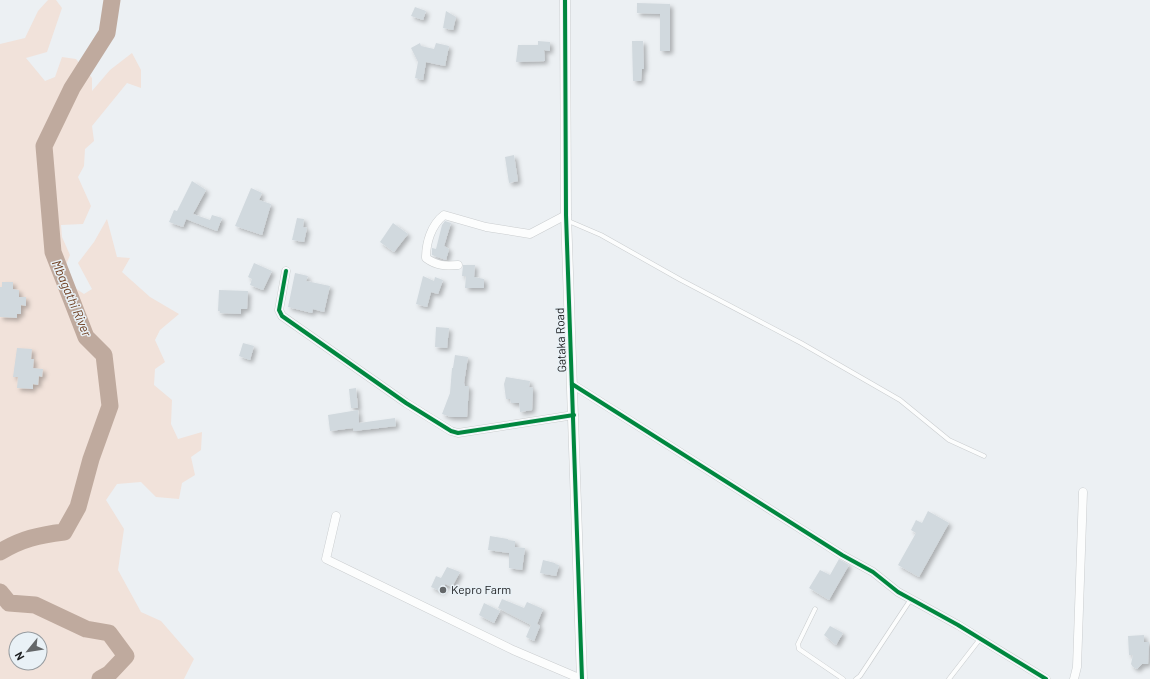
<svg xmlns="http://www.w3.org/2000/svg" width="1150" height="679" font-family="Barlow,sans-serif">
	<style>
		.green { fill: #f1e2da; fill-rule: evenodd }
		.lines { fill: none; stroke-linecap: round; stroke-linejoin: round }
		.river { stroke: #bfaa9e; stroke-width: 17 }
		.building { fill: #d1d9de; filter: url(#shadow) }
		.service-casing { stroke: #cacdcf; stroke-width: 5 }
		.minor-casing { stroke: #cacdcf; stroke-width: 9 }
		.tertiary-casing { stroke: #cacdcf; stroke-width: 11 }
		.service { stroke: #fcfdfd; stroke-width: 4 }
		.minor { stroke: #fcfdfd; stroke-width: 8 }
		.tertiary { stroke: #fcfdfd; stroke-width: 10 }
		.cycleway-casing { stroke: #e9f1f6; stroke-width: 6 }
		.cycleway { stroke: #00873e; stroke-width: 4 }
		.poi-dot { fill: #646769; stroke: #e9f1f6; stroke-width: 1.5 }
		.labels { text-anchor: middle; stroke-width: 3; stroke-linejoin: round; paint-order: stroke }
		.street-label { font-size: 12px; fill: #1b1d1f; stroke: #e9f1f6 }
		.poi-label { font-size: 12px; fill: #1b1d1f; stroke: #e9f1f6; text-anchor: start }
		.water-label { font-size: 13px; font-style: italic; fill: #704124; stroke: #e9f1f6 }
	</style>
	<defs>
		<filter id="shadow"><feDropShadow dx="3" dy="3" stdDeviation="2" flood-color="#0004"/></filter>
	</defs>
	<rect width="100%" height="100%" fill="#ecf0f3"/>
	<path class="green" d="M48,0H56L62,8L47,52L26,58L45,81L55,77L62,57L76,59L92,78V91L110,70L132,53L141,70V88L127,83L92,126L94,141L85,149L84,166L78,177L91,206L83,224L61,225L62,237L70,255L58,284L75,288L84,294L92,289L78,263L94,242L107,219L117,257L130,258L122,272L150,297L179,314L160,330L155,340L165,362L155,369L154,385L172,400L171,424L178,439L202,432L201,450L191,457L195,475L182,483L179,499L156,497L141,482L117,484L106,500L124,529L118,570L141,612L161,621L194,659L184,679H0V44L25,38L38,11ZM16,639H40V663H16Z"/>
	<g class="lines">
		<g class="river">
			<path d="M0,552C21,539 39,535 64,532L78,507L91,459L110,406L104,355L86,337L53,252L44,146L72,88L107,33L112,0"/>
			<polyline points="0,592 9,603 35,605 86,629 109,633 126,656 109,674 100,679"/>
		</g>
	</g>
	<g class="building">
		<polygon points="637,3 670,4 670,51 660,51 660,14 637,13"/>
		<polygon points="415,7 426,11 423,20 411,16"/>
		<polygon points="446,11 456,17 453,30 443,28"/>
		<polygon points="538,41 550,42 550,51 544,50 545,61 516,62 518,45 538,45"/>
		<polygon points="632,41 643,41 644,69 642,69 641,81 633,81"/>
		<polygon points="420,43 421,46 434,49 436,43 449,46 445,66 426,62 423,80 415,78 418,62 411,48"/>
		<polygon points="514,155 518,181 509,183 505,157"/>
		<polygon points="192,181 206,190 193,214 210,220 212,215 222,218 217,231 186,219 183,227 169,222 174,210 177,211"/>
		<polygon points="251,188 262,193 259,200 271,204 262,235 235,226"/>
		<polygon points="297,218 304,219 303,227 307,228 304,242 292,240"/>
		<polygon points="445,221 451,223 444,246 449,249 446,260 432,255 432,248 436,249 442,225"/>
		<polygon points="393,223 408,234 394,252 380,242"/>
		<polygon points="254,263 272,271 263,290 250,285 252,279 248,277"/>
		<polygon points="463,265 475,265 474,277 484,279 484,288 465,288 466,276 462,276"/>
		<polygon points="295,273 308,276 306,281 330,286 324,312 313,309 312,313 288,307"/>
		<polygon points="423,276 434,281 435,277 443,280 438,294 431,292 427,307 416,304"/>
		<polygon points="2,282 13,282 13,289 19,290 19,297 26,297 26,306 21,305 21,314 17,314 17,318 0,317 0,287 2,287"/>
		<polygon points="219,290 248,291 247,309 241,309 241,314 220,313 220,311 218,311"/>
		<polygon points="436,327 449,328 447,348 435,347"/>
		<polygon points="243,343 254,346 250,360 239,356"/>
		<polygon points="17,348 32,349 31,359 34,359 33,368 43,369 42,377 39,376 38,385 33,384 33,389 17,388 18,377 13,377"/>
		<polygon points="455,355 468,357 464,383 465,386 469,386 467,417 451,417 442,414 450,393 452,368 453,368"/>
		<polygon points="506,377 530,381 529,387 533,388 532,410 520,412 519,403 511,403 510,399 506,399 504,384"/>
		<polygon points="356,388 358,408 351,408 349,389"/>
		<polygon points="358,410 359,423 395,418 396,426 354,431 353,428 330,431 328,415"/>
		<polygon points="928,511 949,523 919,577 898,565 916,533 911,530 916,520 922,523"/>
		<polygon points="490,536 508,539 508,540 515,541 515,547 525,548 522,570 509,568 509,553 488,550"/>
		<polygon points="839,559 849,565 829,600 809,588 820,570 830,575"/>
		<polygon points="543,560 555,563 555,564 559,565 556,576 540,573"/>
		<polygon points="447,567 460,572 452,587 445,584 442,592 431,587 436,576 441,578"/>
		<polygon points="502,599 524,608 527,602 543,609 537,624 540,626 534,641 526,637 531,625 498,608"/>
		<polygon points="484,603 500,611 494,623 479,615"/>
		<polygon points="830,626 843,633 836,645 824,635"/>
		<polygon points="1144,635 1144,642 1149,642 1148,664 1142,664 1137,669 1133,667 1131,664 1133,655 1129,655 1128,636"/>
	</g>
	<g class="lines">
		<g class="service-casing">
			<g id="service">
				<polyline points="566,220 601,235 681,280 801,343 900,400 949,440 984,456"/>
				<polyline points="815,609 798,644 799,649 843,679"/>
				<polyline points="856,679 860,676 911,599"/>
				<polyline points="949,679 980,639"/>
			</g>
		</g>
		<g class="minor-casing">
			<g id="minor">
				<path d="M458,265C445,266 437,266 426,258C426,243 431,225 444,215L486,227L530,234L566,215"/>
				<polyline points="286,271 279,310 282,316 406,403 451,431 458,433 574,415"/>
				<polyline points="572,384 842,555 873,572 898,592 958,625 1046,679"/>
				<polyline points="336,516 326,559 513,650 581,679"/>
				<polyline points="1074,679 1077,667 1083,492"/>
			</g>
		</g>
		<g class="tertiary-casing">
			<polyline id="tertiary" points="565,0 566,215 582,679"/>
		</g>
		<use href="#service" class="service"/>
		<use href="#minor" class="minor"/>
		<use href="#tertiary" class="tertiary"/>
		<g class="cycleway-casing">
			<g id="cycleway">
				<polyline points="565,0 566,215 582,679"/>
				<polyline points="286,271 279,310 282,316 406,403 451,431 458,433 574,415"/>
				<polyline points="572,384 842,555 873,572 898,592 958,625 1046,679"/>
			</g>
		</g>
		<use href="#cycleway" class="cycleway"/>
	</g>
	<circle class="poi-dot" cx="443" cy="590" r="4"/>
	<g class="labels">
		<g class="street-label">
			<text transform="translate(561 340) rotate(-92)" y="4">Gataka Road</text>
		</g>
		<g class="poi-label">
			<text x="451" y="594">Kepro Farm</text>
		</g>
		<g class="water-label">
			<text transform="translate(72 298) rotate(67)" y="5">Mbagathi River</text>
		</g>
	</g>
	<g transform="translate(28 651) rotate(240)"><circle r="19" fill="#e9f1f6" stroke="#979ca0"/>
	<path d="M0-3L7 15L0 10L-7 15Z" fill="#646769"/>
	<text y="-6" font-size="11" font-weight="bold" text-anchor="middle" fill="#1b1d1f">N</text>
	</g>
</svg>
